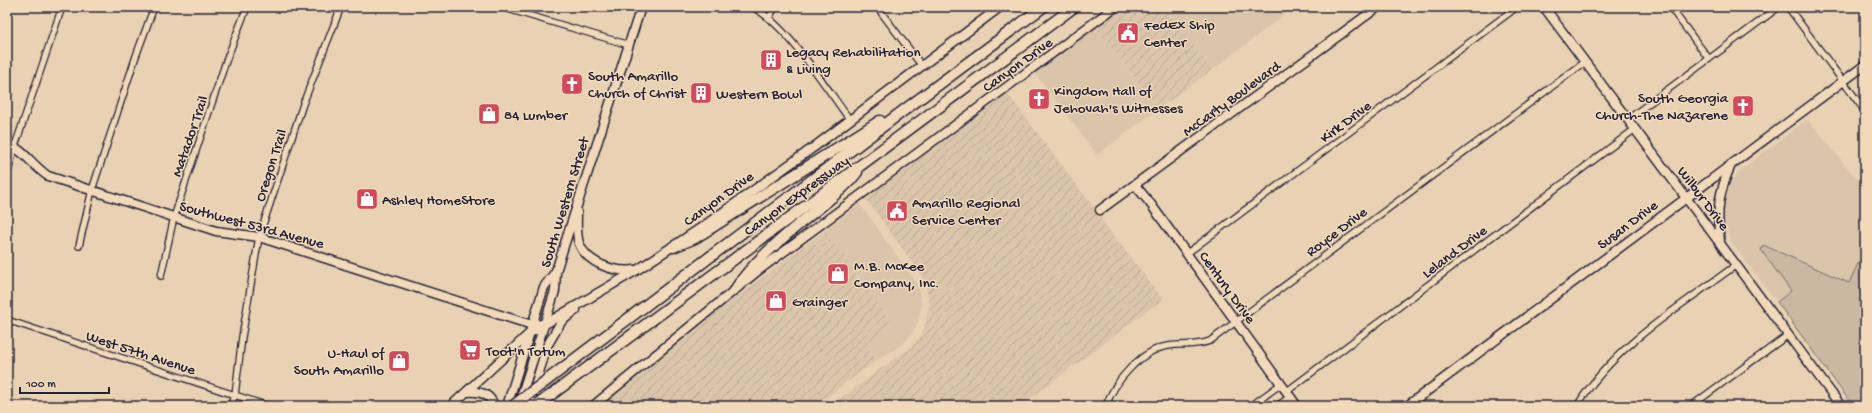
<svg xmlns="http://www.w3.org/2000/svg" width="1872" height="413" font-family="'Gochi Hand',sans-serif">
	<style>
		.built { fill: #dac5ab }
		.industrial { fill: url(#industrial-furrows) }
		.green { fill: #cbb8a2; stroke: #766d6e }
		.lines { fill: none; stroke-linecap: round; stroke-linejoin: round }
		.street-casing { stroke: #22223b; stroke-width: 8 }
		.secondary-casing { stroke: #22223b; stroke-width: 11 }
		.highway-casing { stroke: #22223b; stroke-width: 13 }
		.street { stroke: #f1d9b9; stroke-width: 5.5 }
		.secondary { stroke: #f1d9b9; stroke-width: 8 }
		.highway { stroke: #f1d9b9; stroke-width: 10 }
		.highway-bridge-casing { stroke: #22223b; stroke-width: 13; stroke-linecap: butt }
		.highway-bridge { stroke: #f1d9b9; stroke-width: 10 }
		.labels { text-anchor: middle; stroke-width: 3; stroke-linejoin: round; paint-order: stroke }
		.poi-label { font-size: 15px; fill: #22223b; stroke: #f1d9b9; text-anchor: start }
		.street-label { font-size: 15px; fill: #22223b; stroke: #f1d9b9 }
	</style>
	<defs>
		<pattern id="industrial-furrows" width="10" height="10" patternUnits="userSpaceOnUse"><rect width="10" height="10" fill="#dac5ab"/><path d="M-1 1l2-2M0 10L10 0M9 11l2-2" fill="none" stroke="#bba994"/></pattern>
	</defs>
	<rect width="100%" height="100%" fill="#e9d2b4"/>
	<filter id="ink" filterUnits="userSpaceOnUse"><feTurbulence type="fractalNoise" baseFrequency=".025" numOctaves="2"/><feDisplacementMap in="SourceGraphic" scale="8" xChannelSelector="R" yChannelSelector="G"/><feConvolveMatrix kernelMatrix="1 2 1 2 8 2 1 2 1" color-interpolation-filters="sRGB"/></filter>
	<g filter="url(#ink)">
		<g class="built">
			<polygon points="1123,7 1295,7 1212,70 1169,13 1115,52 1158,109 1097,155 1035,73"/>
			<polygon points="1808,119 1851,172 1865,186 1865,248 1850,283 1763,245 1761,250 1792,291 1777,302 1732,244 1723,221 1724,201 1731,181 1742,169"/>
			<polygon points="860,204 913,278 919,289 921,303 919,319 912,333 903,344 877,360 866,346 892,324 825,230"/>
		</g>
		<g class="industrial">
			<polygon points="1123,7 1164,7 1212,70 1158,109 1096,27"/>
			<polygon points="1007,93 1103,220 1102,221 1163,299 1020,406 830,406 908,349 920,337 926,322 929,304 926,285 920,273 866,199"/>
			<polygon points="825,230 892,324 866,346 877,360 815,406 601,406 722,308"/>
		</g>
		<polygon class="green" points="1763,245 1849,283 1865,248 1865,406 1853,406 1777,302 1791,291 1761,250"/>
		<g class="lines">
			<g class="street-casing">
				<g id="street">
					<polyline points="501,7 629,45"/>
					<path d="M752,7C785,22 827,89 850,120"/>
					<polyline points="877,7 922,66"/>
					<polyline points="1670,7 1709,59"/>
					<polyline points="1788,7 1865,111"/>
					<polyline points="769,18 775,7"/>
					<polyline points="1628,119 1779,7"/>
					<polyline points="7,176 15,146 62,7"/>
					<polyline points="79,246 92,190 136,56 154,7"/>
					<polyline points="1186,254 1517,7"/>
					<polyline points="161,276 174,217 226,61 247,7"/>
					<polyline points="7,320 268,406"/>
					<polyline points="1286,392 1635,129"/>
					<polyline points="230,406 235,395 242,337 259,237 303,104 341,7"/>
					<path d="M1106,406C1114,382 1141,350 1168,346C1184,343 1193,347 1210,341L1585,62"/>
					<polyline points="1251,406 1281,384"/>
					<polyline points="1277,406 1290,397"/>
					<path d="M1577,406C1615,344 1680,307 1736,265"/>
					<polyline points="1691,406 1788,335"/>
				</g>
			</g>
			<g class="secondary-casing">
				<g id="secondary">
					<polyline points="1544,7 1841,406"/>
					<path d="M7,143C24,150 33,166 48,176L216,231L259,237L516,320L532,325L542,324"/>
					<polyline points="1135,185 1150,203 1297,406"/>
					<polyline points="1100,210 1378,7"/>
					<path d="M577,212C577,222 576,234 579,243C586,263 615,273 634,270"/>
					<path d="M1720,241C1716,210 1719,192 1731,165"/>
					<path d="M467,392C478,391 490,393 494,406"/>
					<polyline points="519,403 555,291 556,271 641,7"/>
					<polyline points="451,406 530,333 637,270 705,225 814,147 1000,7"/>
					<polyline points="507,406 544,287 556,271"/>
					<polyline points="529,406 547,346 561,322 576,310"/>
					<polyline points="593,406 759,270 1115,7"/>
					<polyline points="1407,406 1865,65"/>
				</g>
			</g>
			<g class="highway-casing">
				<g id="highway">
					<polyline points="673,247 695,238 880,121"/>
					<path d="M737,287C754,260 794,228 820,207C833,196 847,186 857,172"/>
					<polyline points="563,368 903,111 1043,7"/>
					<polyline points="536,406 1074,7"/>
				</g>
			</g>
			<use href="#street" class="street"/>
			<use href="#secondary" class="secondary"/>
			<use href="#highway" class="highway"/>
			<g class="highway-bridge-casing">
				<polyline id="highway-bridge" points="513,406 563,368"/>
			</g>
			<use href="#highway-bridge" class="highway-bridge"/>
		</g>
	</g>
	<defs>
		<g id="civic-square" transform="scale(1.15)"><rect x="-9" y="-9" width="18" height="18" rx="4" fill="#d1495b" stroke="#f1d9b9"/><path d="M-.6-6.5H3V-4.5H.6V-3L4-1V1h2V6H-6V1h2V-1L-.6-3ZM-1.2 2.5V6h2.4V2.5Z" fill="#fff"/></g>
		<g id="building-square" transform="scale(1.15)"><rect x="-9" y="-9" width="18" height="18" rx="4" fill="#d1495b" stroke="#f1d9b9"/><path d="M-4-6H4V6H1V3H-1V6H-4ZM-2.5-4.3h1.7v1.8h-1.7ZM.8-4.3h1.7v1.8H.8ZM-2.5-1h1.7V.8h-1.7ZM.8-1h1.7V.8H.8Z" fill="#fff"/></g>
		<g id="church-square" transform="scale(1.15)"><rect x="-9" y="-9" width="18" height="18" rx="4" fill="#d1495b" stroke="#f1d9b9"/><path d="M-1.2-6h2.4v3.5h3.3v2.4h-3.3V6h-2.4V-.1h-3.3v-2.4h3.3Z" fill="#fff"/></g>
		<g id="shop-square" transform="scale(1.15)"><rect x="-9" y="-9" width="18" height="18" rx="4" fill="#d1495b" stroke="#f1d9b9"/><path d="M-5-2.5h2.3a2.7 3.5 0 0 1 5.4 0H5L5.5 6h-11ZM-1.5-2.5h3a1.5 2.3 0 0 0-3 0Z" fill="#fff"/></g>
		<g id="supermarket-square" transform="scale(1.15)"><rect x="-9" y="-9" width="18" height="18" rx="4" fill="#d1495b" stroke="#f1d9b9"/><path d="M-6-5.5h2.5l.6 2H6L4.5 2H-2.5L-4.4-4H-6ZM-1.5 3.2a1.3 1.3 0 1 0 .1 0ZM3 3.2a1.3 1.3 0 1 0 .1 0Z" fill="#fff"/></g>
	</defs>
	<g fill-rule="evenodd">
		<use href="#civic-square" x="1128" y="33"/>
		<use href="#building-square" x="771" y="60"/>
		<use href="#church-square" x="572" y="84"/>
		<use href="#building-square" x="701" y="93"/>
		<use href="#church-square" x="1039" y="99"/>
		<use href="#church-square" x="1743" y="106"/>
		<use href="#shop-square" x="489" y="114"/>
		<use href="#shop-square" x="367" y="199"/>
		<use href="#civic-square" x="897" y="211"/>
		<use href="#shop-square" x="838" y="274"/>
		<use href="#shop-square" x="776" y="301"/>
		<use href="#supermarket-square" x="470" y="350"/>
		<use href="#shop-square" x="399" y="361"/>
	</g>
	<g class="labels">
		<g class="poi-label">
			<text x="1144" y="29">FedEx Ship<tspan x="1144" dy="17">Center</tspan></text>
			<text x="786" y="56">Legacy Rehabilitation<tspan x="786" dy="17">&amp; Living</tspan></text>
			<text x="588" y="80">South Amarillo<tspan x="588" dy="17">Church of Christ</tspan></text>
			<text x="1054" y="95">Kingdom Hall of<tspan x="1054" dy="17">Jehovah's Witnesses</tspan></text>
			<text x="716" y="98">Western Bowl</text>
			<text x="1728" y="102" text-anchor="end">South Georgia<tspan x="1728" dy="17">Church-The Nazarene</tspan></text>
			<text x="504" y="119">84 Lumber</text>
			<text x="382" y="204">Ashley HomeStore</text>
			<text x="912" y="207">Amarillo Regional<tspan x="912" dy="17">Service Center</tspan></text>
			<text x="854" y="270">M.B. McKee<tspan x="854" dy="17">Company, Inc.</tspan></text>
			<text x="792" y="306">Grainger</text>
			<text x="486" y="355">Toot'n Totum</text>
			<text x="384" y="357" text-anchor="end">U-Haul of<tspan x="384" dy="17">South Amarillo</tspan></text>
		</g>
		<g class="street-label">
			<text transform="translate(1017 64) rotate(-36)" y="5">Canyon Drive</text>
			<text transform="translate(1231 98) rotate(-36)" y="5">McCarty Boulevard</text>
			<text transform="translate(1345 121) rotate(-37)" y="5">Kirk Drive</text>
			<text transform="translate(189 136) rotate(-71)" y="5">Matador Trail</text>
			<text transform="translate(270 165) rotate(-72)" y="5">Oregon Trail</text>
			<text transform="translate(796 195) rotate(-36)" y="5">Canyon Expressway</text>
			<text transform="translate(718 198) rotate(-36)" y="5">Canyon Drive</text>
			<text transform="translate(1704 198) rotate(53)" y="5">Wilbur Drive</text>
			<text transform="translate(564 202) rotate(-73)" y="5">South Western Street</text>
			<text transform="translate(252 224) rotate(15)" y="5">Southwest 53rd Avenue</text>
			<text transform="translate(1627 224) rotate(-37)" y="5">Susan Drive</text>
			<text transform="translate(1336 231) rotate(-37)" y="5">Royce Drive</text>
			<text transform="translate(1454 251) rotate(-37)" y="5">Leland Drive</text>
			<text transform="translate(1228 287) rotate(54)" y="5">Century Drive</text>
			<text transform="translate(141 352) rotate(18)" y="5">West 57th Avenue</text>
		</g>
	</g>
	<rect width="1872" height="413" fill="none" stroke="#f1d9b9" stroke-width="24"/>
	<rect x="12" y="12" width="1848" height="389" fill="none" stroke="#22223b" stroke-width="1.5" filter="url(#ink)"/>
	<path d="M20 387v6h89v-6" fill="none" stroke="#22223b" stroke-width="2"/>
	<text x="26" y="387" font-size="12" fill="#22223b" stroke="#f1d9b9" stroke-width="3" paint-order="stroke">100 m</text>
</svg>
